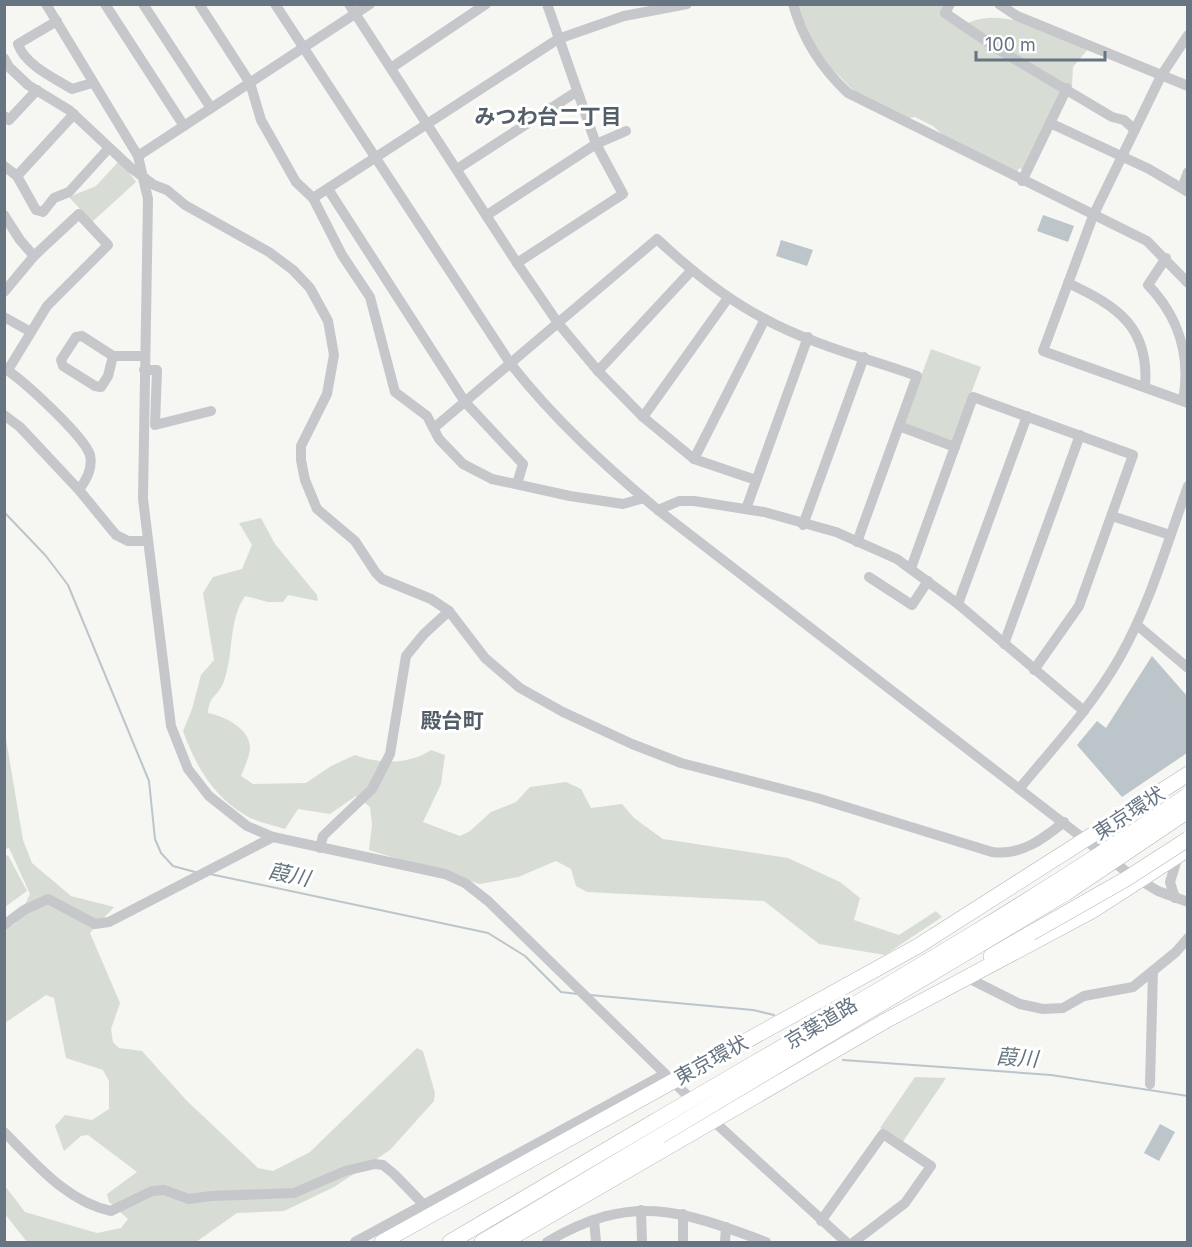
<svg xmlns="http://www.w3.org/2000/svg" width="1192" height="1247" font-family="Inter,'Noto Sans JP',sans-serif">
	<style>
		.green { fill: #d7ddd4 }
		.water { fill: #bcc5ca }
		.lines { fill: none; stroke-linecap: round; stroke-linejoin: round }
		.stream { stroke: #bcc5ca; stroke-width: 2 }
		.highway-casing { stroke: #b5b8bb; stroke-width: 16 }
		.minor { stroke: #c5c7cb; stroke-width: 10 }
		.highway { stroke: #fff; stroke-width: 15 }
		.highway-bridge-casing { stroke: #b5b8bb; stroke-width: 16; stroke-linecap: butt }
		.highway-bridge { stroke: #fff; stroke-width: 15 }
		.labels { text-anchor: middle; stroke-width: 6; stroke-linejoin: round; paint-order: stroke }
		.street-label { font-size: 20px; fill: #677482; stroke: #fff }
		.neighbourhood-label { font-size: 21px; font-weight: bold; fill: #545e68; stroke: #fff }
		.water-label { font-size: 21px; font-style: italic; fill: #63767f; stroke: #fff }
	</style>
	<rect width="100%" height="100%" fill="#f6f6f3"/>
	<g class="green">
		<path d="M796,5H947L942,12L962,26C1001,3 1050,34 1088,49L1073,67L1072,86L1059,85L1065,89L1025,171L1019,168L1017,173L943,135L933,126L915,117L903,119L855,92L820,57Z"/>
		<polygon points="120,160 136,182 92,222 69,197 96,186"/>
		<polygon points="931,349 981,367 953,441 904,423"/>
		<path d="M261,518L275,544L317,595L318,601L288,595L283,602H268L245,596C228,621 234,654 224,681C219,696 209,695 208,713C224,716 250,728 250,748C250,756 244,768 241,776L253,784L306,783L331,766L355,755C379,764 409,765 431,750L445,755L441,784L423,822L460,836L470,831L491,812L516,802L530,787L566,782L581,789L591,808L622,804L634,818L663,839L788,858L840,882L860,898L854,920L899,935L936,911L942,917L885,955L819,944L764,901L587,892L576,886L571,869L556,861L518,877L480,884L369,850L372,825L370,807L356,796L330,814L298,809L285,829C272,825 256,822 245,815C214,797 195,765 183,731L192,709L201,675L214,660L203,593L213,577L242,569L252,545L239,523Z"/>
		<polygon points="4,727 23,840 32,863 71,896 114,907 90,933 120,1003 111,1029 113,1042 119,1048 142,1051 187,1101 258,1168 273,1171 310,1152 417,1048 423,1051 435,1093 434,1101 390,1150 334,1187 284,1211 237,1213 196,1242 27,1242 5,1214 5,1186 25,1212 97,1233 121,1228 128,1219 109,1202 107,1194 137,1172 88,1135 81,1136 64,1151 55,1126 65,1115 92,1120 109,1109 109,1081 103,1070 66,1058 54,998 46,995 5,1023 5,929 16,923 30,894 9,848 5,849"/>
		<polygon points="8,855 27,891 5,907 5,857"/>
		<polygon points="915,1077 946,1078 902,1143 880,1128"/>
	</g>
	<g class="water">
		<polygon points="1043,215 1074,226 1068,242 1037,231"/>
		<polygon points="781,240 813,250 807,266 776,256"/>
		<polygon points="1152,656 1187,696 1187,753 1122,797 1077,745 1097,721 1106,728"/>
		<polygon points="1160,1124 1175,1132 1159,1161 1144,1153"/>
	</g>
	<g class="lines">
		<g class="stream">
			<polyline points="4,512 46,556 68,585 149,781 155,839 161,853 173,866 195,872"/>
			<polyline points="210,874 488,933 525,956 561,992 578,994"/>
			<polyline points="590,995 753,1010 774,1015"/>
			<polyline points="843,1060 1051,1075 1188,1096"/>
		</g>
		<g class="highway-casing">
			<g id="highway">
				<polyline points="991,956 1031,933"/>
				<polyline points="382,1242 918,946 1188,774"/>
				<polyline points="450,1242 652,1123"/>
				<polyline points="482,1242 660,1136"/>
				<polyline points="504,1242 887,1020 1092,911 1188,849"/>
			</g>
		</g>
		<g class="minor">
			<polyline points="46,4 138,156 148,199 143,499 171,726 188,769 209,796 247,826 273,837 445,874 465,883 488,901 695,1103"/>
			<polyline points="105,4 184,126"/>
			<polyline points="143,4 211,108"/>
			<polyline points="199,4 250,83 261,120 296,182 313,198 342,255 370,297 395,392 427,416 439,439 463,464 492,479 570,496 623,504 644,498"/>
			<path d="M275,4L510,363C554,419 604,465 658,510L1128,873L1158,891L1188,902"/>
			<polyline points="349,4 517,263 558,323 598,371 643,417 694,459 756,480"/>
			<path d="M793,4C803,40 821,68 848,93L1147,241L1188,283"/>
			<polyline points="950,4 945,13 1001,51 1112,117 1124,120 1135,130"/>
			<polyline points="999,4 1017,16 1188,86"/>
			<path d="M57,21L18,44C25,65 54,78 72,89L92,83"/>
			<polyline points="1188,35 1161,76 1093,216 1043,351 1188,403"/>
			<path d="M4,58L9,67L28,85L69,110L131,168L154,185L167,190L185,205L269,252L293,270L310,288L328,321L334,355L327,394L301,446V460L305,480L317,509L355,541L376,573L382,579L431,599L449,611L485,658L520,688L563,712L632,744L681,763L817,798L992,852C1021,856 1043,839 1064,822"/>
			<polyline points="391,68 486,4"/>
			<polyline points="4,116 9,120 37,90"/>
			<polyline points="1050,123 1149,169 1188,192"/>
			<polyline points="138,156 370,4"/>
			<polyline points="4,166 17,176 36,210 43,212 54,198 69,192 109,148"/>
			<polyline points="457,169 576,92"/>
			<polyline points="17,176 74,114"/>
			<polyline points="1022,181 1067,88"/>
			<polyline points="1182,188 1188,172"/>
			<polyline points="328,189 465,402 523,464 517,484"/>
			<polyline points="313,198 558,39 624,16 687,4"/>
			<polyline points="4,215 20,240 34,256"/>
			<polyline points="487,215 596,144 626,131"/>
			<path d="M1166,258L1148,285C1179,317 1191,357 1183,401"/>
			<polyline points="517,263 623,194 596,144 547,4"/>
			<path d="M1068,283C1117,306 1150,327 1145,387"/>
			<polyline points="4,292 34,256 79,214 108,245 47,306 8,370"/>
			<polyline points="4,317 31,332"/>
			<polyline points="113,356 108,376 101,387 95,386 63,366 61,360 76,337 82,336 113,356 144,356"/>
			<path d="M4,368C23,380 84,436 90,455C93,469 86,480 79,490"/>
			<polyline points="144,370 157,370 155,425 211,411"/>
			<polyline points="598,371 691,271"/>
			<polyline points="4,415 20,427 79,490 116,535 128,541 146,541"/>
			<polyline points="643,417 728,298"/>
			<polyline points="899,426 955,447"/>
			<path d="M435,427L657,239C689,269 723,297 763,318C810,344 866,358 917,376L857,542"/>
			<polyline points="694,459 765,319"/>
			<polyline points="746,509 808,337"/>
			<polyline points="658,510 679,501 694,501 764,512 836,532 897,559 958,604 1084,711"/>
			<polyline points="1112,516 1170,535"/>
			<polyline points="803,525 864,357"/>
			<polyline points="911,568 973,397 1133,455 1079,606 1034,670"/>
			<polyline points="869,577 912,605 928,581"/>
			<polyline points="958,604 1027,416"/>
			<polyline points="1137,625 1188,668"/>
			<polyline points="1004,644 1080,435"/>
			<path d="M1019,789C1054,747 1093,705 1120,657C1150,604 1167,543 1188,486"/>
			<polyline points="320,848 323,836 372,789 390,754 406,656 424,634 449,611"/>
			<polyline points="1175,898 1170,882 1178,856"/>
			<polyline points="4,925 24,910 48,899 95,924 109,922 273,837"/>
			<polyline points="968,978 1020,1004 1043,1009 1063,1008 1084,996 1133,987 1176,952 1188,938"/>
			<polyline points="1150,1084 1153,971"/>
			<polyline points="708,1116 846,1242"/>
			<path d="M4,1132C35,1163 67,1202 111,1211L152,1191L164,1190L189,1199L211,1196L294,1193L345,1171L375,1164L383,1165L394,1174L425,1206"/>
			<polyline points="641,1210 642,1242"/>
			<polyline points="594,1220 596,1242"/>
			<polyline points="821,1221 883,1134 931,1166 905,1203 854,1242"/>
			<polyline points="355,1242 665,1074"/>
			<path d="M547,1242C632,1192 680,1210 766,1242"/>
			<polyline points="683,1242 683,1214"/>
			<polyline points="725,1242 726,1227"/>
		</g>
		<use href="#highway" class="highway"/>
		<g class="highway-bridge-casing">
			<g id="highway-bridge">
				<polyline points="1031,933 1126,879 1188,839"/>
				<path d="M652,1123C832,1017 1016,914 1188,795"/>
				<polyline points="660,1136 1066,893 1188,811"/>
			</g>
		</g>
		<use href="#highway-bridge" class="highway-bridge"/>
	</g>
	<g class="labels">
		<g class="street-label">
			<text transform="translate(1129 813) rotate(-33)" y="7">東京環状</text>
			<text transform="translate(821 1023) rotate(-31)" y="7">京葉道路</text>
			<text transform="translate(711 1060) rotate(-29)" y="7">東京環状</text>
		</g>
		<g class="neighbourhood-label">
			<text x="548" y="124">みつわ台二丁目</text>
			<text x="452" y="728">殿台町</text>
		</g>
		<g class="water-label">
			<text transform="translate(289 875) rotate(12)" y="7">葭川</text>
			<text transform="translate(1017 1058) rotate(4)" y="7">葭川</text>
		</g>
	</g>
	<rect width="1192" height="1247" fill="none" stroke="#677482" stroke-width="12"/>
	<path d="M976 51v9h129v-9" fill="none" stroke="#677482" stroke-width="3"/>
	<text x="985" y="51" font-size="18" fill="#677482" stroke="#ffffff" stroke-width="4.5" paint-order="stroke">100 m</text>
</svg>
